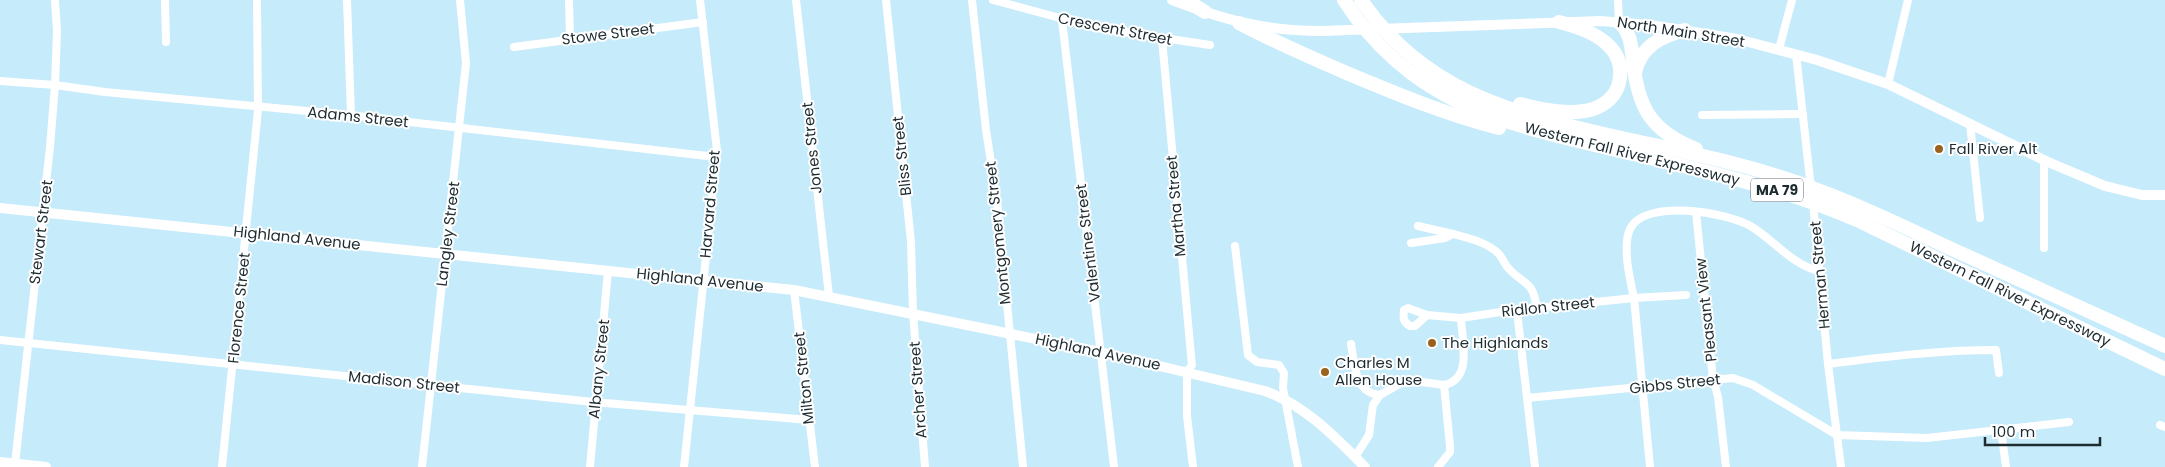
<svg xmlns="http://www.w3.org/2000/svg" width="2165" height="467" font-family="Poppins,sans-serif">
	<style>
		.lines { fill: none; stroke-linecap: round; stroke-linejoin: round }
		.street { stroke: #fff; stroke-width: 8 }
		.secondary { stroke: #fff; stroke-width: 10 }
		.highway { stroke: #fff; stroke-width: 14 }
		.poi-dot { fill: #9a621e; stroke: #fff; stroke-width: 2 }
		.labels { text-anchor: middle; stroke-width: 4; stroke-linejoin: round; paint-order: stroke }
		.shield { fill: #fff; stroke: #616b6f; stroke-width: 1 }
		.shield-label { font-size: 14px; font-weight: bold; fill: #1d2c31 }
		.street-label { font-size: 15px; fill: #1d2c31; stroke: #fff }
		.poi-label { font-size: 15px; fill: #1d2c31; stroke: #fff; text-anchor: start }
	</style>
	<rect width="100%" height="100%" fill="#c6ebfb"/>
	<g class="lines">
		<g class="street">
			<polyline points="165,0 166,42"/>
			<polyline points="347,0 351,115"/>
			<polyline points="569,0 570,38"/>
			<polyline points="796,0 829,296"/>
			<polyline points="886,0 911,242 913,313 925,467"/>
			<polyline points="972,0 986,130 997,201 1023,467"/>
			<polyline points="993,0 1097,28 1210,45"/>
			<polyline points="1618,0 1619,22"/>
			<polyline points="1062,20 1114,467"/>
			<polyline points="1162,39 1191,355 1192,365 1187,371 1187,416 1193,467"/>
			<polyline points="514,47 703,22"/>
			<polyline points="1779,49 1792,0"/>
			<polyline points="1796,54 1811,188"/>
			<polyline points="0,81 55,85 105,92 339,114 716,157"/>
			<polyline points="1888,84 1908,0"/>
			<polyline points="1702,115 1803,114"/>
			<polyline points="1970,123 1980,218"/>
			<polyline points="2044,160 2044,248"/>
			<polyline points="1813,202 1828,364 1841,467"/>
			<polyline points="1696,212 1713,379 1718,397 1726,467"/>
			<polyline points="1418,226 1453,234"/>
			<path d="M1411,243L1445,238L1453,234C1468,238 1487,242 1499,254C1503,259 1505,265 1510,270C1527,287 1532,280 1537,308"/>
			<polyline points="1235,246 1248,355 1257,362 1279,365 1284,373 1283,388 1298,467"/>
			<polyline points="794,290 815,467"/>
			<path d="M1408,308L1427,315L1415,326H1410C1403,322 1403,318 1404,310Z"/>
			<polyline points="1517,311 1535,467"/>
			<polyline points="1427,315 1461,318 1507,311 1634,298 1686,295"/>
			<polyline points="0,340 593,402 809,420"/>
			<path d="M1351,344C1355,365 1354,393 1380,395"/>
			<path d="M1828,364C1883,357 1940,350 1996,350L1999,373"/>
			<polyline points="1527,398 1733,378 1753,385 1837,435 1927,438 2069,422"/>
			<polyline points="2160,425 2165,427"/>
			<polyline points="2001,429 2006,467"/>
			<polyline points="1355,457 1369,435 1373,405 1380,395 1401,383 1422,382 1444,385"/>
			<polyline points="15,464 50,147 55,85 57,31 55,0"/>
			<polyline points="222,467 258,110 257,0"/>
			<polyline points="422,467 466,63 460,0"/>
			<polyline points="590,467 608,271"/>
			<polyline points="684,467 717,151 700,0"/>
			<path d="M1438,467L1450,452V446L1444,385C1473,379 1462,341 1461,318"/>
			<path d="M1650,467L1634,298C1630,280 1622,246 1630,229C1645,198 1728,212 1752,227C1775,241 1792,265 1819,271"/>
		</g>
		<g class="secondary">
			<path d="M1172,0C1225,20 1264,31 1321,31L1600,21L1650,25L1737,39L1817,60L1888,84L2048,162L2105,186L2142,195H2165"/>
			<path d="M0,208L794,290L1100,352L1265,391C1306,406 1335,437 1365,467"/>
			<polyline points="0,462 46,467"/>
		</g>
		<g class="highway">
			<polyline points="1186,0 1205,12"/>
			<path d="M1344,0C1413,107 1510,125 1625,152C1703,171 1782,187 1857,220L2165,369"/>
			<path d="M1361,0C1422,89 1505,111 1604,134C1674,150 1748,163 1815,189C1863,206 1908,229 1954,250C2024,282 2095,314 2165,346"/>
			<path d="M1619,22C1631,33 1631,45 1633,61C1638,108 1651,131 1696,149"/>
			<path d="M1239,23C1275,42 1312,58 1349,74C1399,95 1448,115 1499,128"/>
			<path d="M1635,73C1640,47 1661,36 1685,30"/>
			<path d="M1520,104C1542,110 1571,116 1593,109C1605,105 1616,96 1619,83C1628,45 1588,29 1559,22"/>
		</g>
	</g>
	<g class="poi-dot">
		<circle cx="1939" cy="149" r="5"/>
		<circle cx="1432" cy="343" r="5"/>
		<circle cx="1325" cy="372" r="5"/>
	</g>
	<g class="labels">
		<rect class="shield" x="1751" y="178.5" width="52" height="23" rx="4"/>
		<g class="shield-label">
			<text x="1777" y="195">MA 79</text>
		</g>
		<g class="street-label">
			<text transform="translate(1115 29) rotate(11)" y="5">Crescent Street</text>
			<text transform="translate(1681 32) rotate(9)" y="5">North Main Street</text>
			<text transform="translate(608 34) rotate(-7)" y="5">Stowe Street</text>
			<text transform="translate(358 117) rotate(6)" y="5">Adams Street</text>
			<text transform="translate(812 148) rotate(-96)" y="5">Jones Street</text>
			<text transform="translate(1632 154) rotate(14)" y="5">Western Fall River Expressway</text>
			<text transform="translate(902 156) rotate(-96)" y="5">Bliss Street</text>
			<text transform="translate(710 204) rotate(-85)" y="5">Harvard Street</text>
			<text transform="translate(1176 206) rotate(-95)" y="5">Martha Street</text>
			<text transform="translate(41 232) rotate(-83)" y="5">Stewart Street</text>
			<text transform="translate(998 233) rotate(-96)" y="5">Montgomery Street</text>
			<text transform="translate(448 234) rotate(-83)" y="5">Langley Street</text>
			<text transform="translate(297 238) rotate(6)" y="5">Highland Avenue</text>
			<text transform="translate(1088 243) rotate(-97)" y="5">Valentine Street</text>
			<text transform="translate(1820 275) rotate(-95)" y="5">Herman Street</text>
			<text transform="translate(700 280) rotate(6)" y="5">Highland Avenue</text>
			<text transform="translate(2010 294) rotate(26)" y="5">Western Fall River Expressway</text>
			<text transform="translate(1548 307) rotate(-6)" y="5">Ridlon Street</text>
			<text transform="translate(239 308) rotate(-84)" y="5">Florence Street</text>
			<text transform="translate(1706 310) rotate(-96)" y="5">Pleasant View</text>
			<text transform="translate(1098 352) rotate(12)" y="5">Highland Avenue</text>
			<text transform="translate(599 369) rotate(-84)" y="5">Albany Street</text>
			<text transform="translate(804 378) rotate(-96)" y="5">Milton Street</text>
			<text transform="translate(404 382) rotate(6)" y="5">Madison Street</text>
			<text transform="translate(1675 384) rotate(-6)" y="5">Gibbs Street</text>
			<text transform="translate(918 390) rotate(-94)" y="5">Archer Street</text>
		</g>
		<g class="poi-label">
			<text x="1949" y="154">Fall River Alt</text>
			<text x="1442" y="348">The Highlands</text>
			<text x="1335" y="368">Charles M<tspan x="1335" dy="17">Allen House</tspan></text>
		</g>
	</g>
	<path d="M1985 437v8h115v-8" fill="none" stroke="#1d2c31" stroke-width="2.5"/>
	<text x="1992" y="437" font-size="15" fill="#1d2c31" stroke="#ffffff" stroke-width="4" paint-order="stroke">100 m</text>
</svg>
